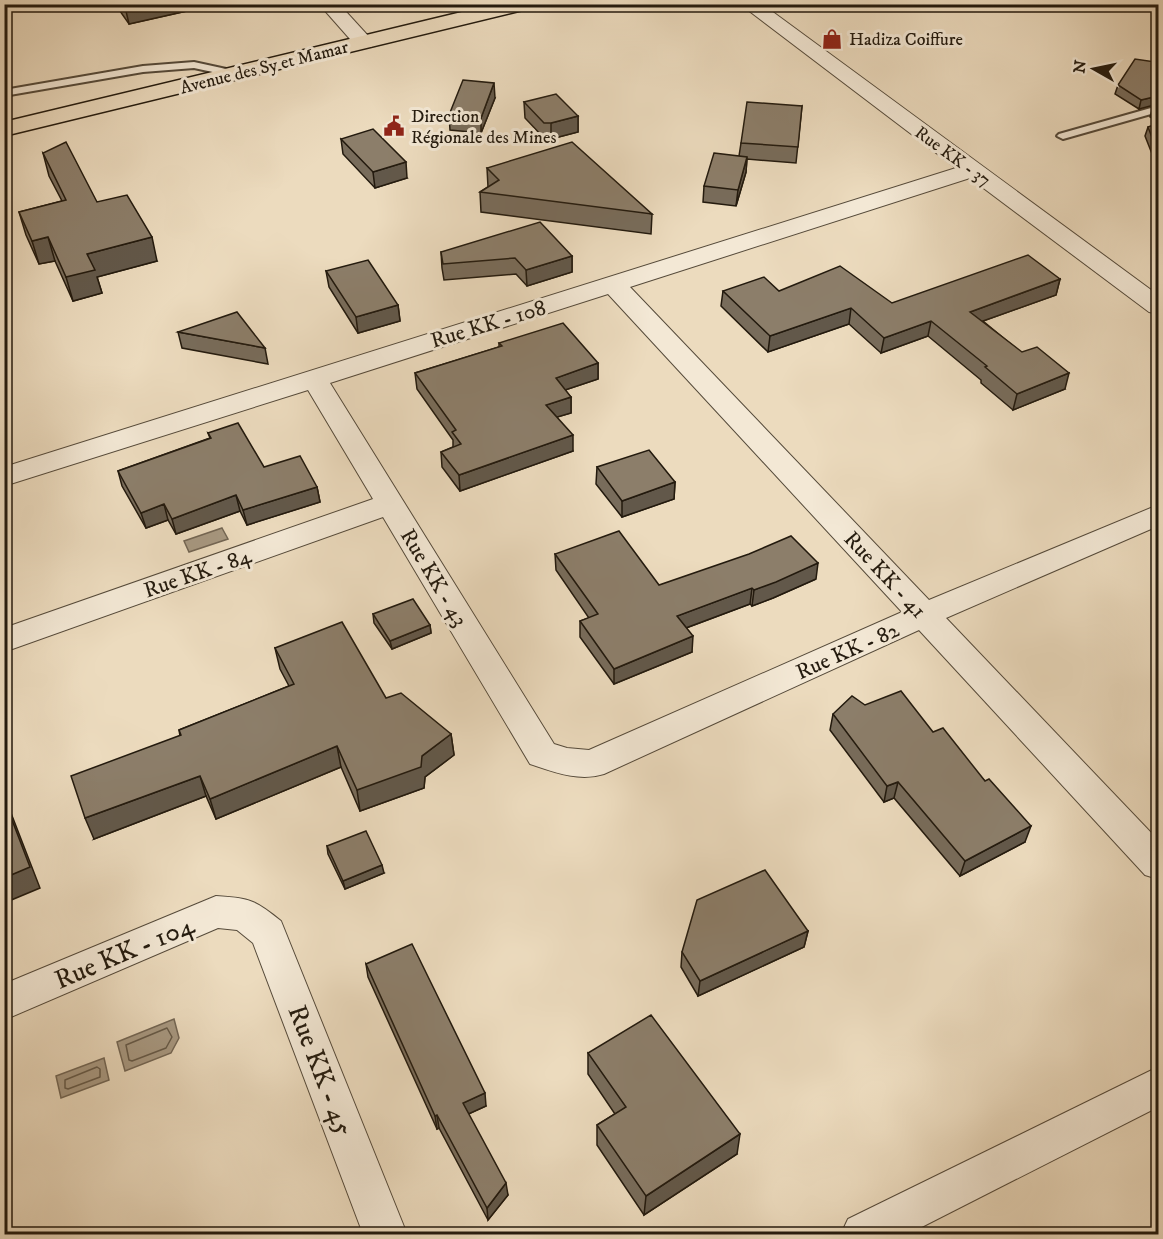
<svg xmlns="http://www.w3.org/2000/svg" width="1163" height="1239" font-family="'IM FELL DW Pica',serif">
	<style>
		.water { fill: #a89982; stroke: #736654; stroke-width: 1.5 }
		.lines { fill: none; stroke-linecap: round; stroke-linejoin: round }
		.shore { stroke: #665a48; stroke-width: 1.5 }
		.lane-casing { stroke: #554a3a; stroke-width: 4 }
		.street-casing { stroke: #554a3a; stroke-width: 2 }
		.highway-casing { stroke: #231a0e; stroke-width: 3 }
		.lane { fill: #f3e8d5; fill-rule: evenodd }
		.street { fill: #f3e8d5; fill-rule: evenodd }
		.highway { fill: #ecdbbe; fill-rule: evenodd }
		.wall { fill: #786c5b; stroke: #231a0e; stroke-width: 1.5 }
		.shaded-wall { fill: #62584a; stroke: #231a0e; stroke-width: 1.5 }
		.building { fill: #8c7e6a; stroke: #231a0e; stroke-width: 1.5 }
		.labels { text-anchor: middle; stroke-width: 6; stroke-linejoin: round; paint-order: stroke }
		.far-poi-label { font-size: 18px; fill: #231a0e; stroke: #f3e8d5; text-anchor: start }
		.far-street-label { font-size: 18px; fill: #231a0e; stroke: #f3e8d5 }
		.street-label { font-size: 22px; fill: #231a0e; stroke: #f3e8d5 }
		.near-street-label { font-size: 27px; fill: #231a0e; stroke: #f3e8d5 }
	</style>
	<rect width="100%" height="100%" fill="#ecdbbe"/>
	<filter id="stains"><feTurbulence type="fractalNoise" baseFrequency=".00333" numOctaves="4"/><feColorMatrix values="0 0 0 0 .2 0 0 0 0 .09 0 0 0 0 .02 0 0 0 .5 -.17"/></filter>
	<radialGradient id="worn" r=".72"><stop offset=".6" stop-color="#630" stop-opacity="0"/><stop offset="1" stop-color="#630" stop-opacity=".3"/></radialGradient>
	<g class="water">
		<polygon points="222,528 228,539 189,552 184,541"/>
		<polygon points="174,1019 179,1038 171,1053 125,1071 117,1042"/>
		<polygon points="104,1058 109,1080 61,1098 56,1076"/>
	</g>
	<g class="lines">
		<g class="shore">
			<polygon points="167,1028 172,1037 166,1048 132,1061 129,1060 126,1045"/>
			<polygon points="97,1067 100,1069 100,1077 68,1089 65,1088 65,1080"/>
		</g>
		<g class="lane-casing">
			<g id="lane">
				<polygon points="194,62 240,72 241,74 236,77 194,68 143,72 4,96 4,90 143,66"/>
				<polygon points="1158,106 1158,112 1063,139 1057,136 1059,134"/>
			</g>
		</g>
		<g class="street-casing">
			<g id="street">
				<polygon points="319,4 339,4 371,39 374,43 371,47 357,47"/>
				<path d="M740,4H762L1158,295V314L1149,312L970,178L630,287L929,600L1158,505V526L946,618L1158,840V879L1145,875L919,630L604,774C579,782 554,772 530,764L383,517L4,652V628L373,499L308,390L4,486V467L956,168ZM608,294L902,612L589,750L567,748L554,744L330,383Z"/>
				<path d="M216,896C250,898 255,900 281,921L407,1234H363L253,943L237,930L218,928L4,1020V984Z"/>
				<polygon points="1158,1067 1158,1107 908,1234 841,1234 848,1219"/>
			</g>
		</g>
		<g class="highway-casing">
			<polygon id="highway" points="495,4 533,4 530,8 523,10 4,136 4,122"/>
		</g>
		<use href="#lane" class="lane"/>
		<use href="#street" class="street"/>
		<use href="#highway" class="highway"/>
	</g>
	<g class="wall">
		<polygon points="115,4 218,4 129,24"/>
		<polygon points="1155,62 1139,109 1115,94 1118,85"/>
		<polygon points="495,98 481,133 450,130 449,115"/>
		<polygon points="524,102 578,116 578,132 551,139 544,138 525,118"/>
		<polygon points="802,106 796,163 747,159 746,172 736,206 703,202 704,186 739,156 741,143"/>
		<polygon points="1158,106 1158,122 1150,117 1153,107"/>
		<polygon points="1158,124 1158,169 1145,136 1148,127"/>
		<polygon points="341,139 407,178 375,188 343,154"/>
		<polygon points="43,153 97,202 157,261 97,277 102,293 73,301 55,261 39,264 26,235 19,212 62,201 49,176"/>
		<polygon points="487,168 652,214 651,234 481,212 480,192 488,187"/>
		<polygon points="441,252 572,256 572,272 527,286 516,274 444,280 442,268"/>
		<polygon points="326,271 398,305 400,321 358,333 329,287"/>
		<polygon points="1060,279 1056,295 983,321 1065,389 1013,410 981,383 981,380 928,336 881,353 849,324 768,352 721,306 723,291 779,291 892,303"/>
		<polygon points="178,332 265,348 268,364 182,348"/>
		<polygon points="499,343 598,363 598,379 565,390 571,397 571,413 557,417 573,451 460,491 442,467 441,452 453,447 453,440 417,389 415,373 499,347"/>
		<polygon points="208,433 264,467 317,487 320,502 247,525 240,511 176,534 168,520 146,528 122,486 118,471 210,438"/>
		<polygon points="597,467 675,482 674,499 622,517 596,484"/>
		<polygon points="555,554 659,585 816,579 773,598 752,606 750,604 686,628 692,652 614,684 580,637 580,621 589,618 556,570"/>
		<polygon points="373,614 430,625 431,633 392,649 374,623"/>
		<polygon points="275,648 386,698 451,734 454,755 425,777 424,788 360,811 341,767 216,819 206,796 94,839 180,736 179,730 289,686 280,669"/>
		<polygon points="865,705 933,732 985,781 1025,842 960,876 894,798 884,802 830,730 833,714"/>
		<polygon points="327,846 384,873 345,889 328,854"/>
		<polygon points="808,931 804,947 698,996 681,967 682,952"/>
		<polygon points="366,964 486,1106 468,1114 508,1195 488,1220 439,1128 437,1129 368,977"/>
		<polygon points="588,1053 737,1154 644,1215 597,1145 597,1125 615,1114 588,1074"/>
	</g>
	<g class="shaded-wall">
		<polygon points="155,4 218,4 129,24 126,11"/>
		<polygon points="494,83 495,98 481,133 481,118"/>
		<polygon points="1158,96 1158,104 1139,109 1141,100"/>
		<polygon points="578,116 578,132 551,139 551,123"/>
		<polygon points="747,157 746,172 736,206 738,190"/>
		<polygon points="406,162 407,178 375,188 373,172"/>
		<polygon points="48,237 55,261 39,264 32,241"/>
		<polygon points="152,237 157,261 97,277 102,293 73,301 66,277 87,254"/>
		<polygon points="572,256 572,272 527,286 526,270"/>
		<polygon points="1060,279 1056,295 966,327 970,312"/>
		<polygon points="398,305 400,321 358,333 356,317"/>
		<polygon points="851,308 849,324 768,352 770,336"/>
		<polygon points="931,321 928,336 881,353 884,338"/>
		<polygon points="598,363 598,379 556,393 556,378"/>
		<polygon points="1069,373 1065,389 1013,410 1017,394"/>
		<polygon points="571,397 571,413 547,420 546,405"/>
		<polygon points="573,435 573,451 460,491 459,475"/>
		<polygon points="675,482 674,499 622,517 622,501"/>
		<polygon points="317,487 320,502 247,525 243,510"/>
		<polygon points="236,495 240,511 176,534 172,519"/>
		<polygon points="164,504 168,520 146,528 141,513"/>
		<polygon points="818,563 816,579 773,598 752,606 754,590"/>
		<polygon points="752,588 750,604 675,632 677,616"/>
		<polygon points="430,625 431,633 392,649 390,641"/>
		<polygon points="693,636 692,652 614,684 614,669"/>
		<polygon points="451,734 454,755 425,777 424,788 360,811 357,790 422,756"/>
		<polygon points="337,746 341,767 216,819 210,799"/>
		<polygon points="200,776 206,796 94,839 85,818"/>
		<polygon points="898,782 894,798 884,802 887,786"/>
		<polygon points="4,795 40,888 4,903"/>
		<polygon points="1031,826 1025,842 960,876 965,861"/>
		<polygon points="382,865 384,873 345,889 343,881"/>
		<polygon points="808,931 804,947 698,996 700,981"/>
		<polygon points="485,1093 486,1106 464,1116 463,1103"/>
		<polygon points="437,1115 439,1128 437,1129 435,1116"/>
		<polygon points="740,1134 737,1154 644,1215 646,1196"/>
		<polygon points="506,1183 508,1195 488,1220 487,1208"/>
	</g>
	<g class="building">
		<polygon points="121,4 155,4 126,11"/>
		<polygon points="1158,57 1158,96 1141,100 1118,85 1135,59 1155,62"/>
		<polygon points="463,80 494,83 481,118 449,115"/>
		<polygon points="556,94 578,116 551,123 544,123 524,102"/>
		<polygon points="747,102 802,106 798,147 741,143"/>
		<polygon points="1158,106 1158,111 1153,107"/>
		<polygon points="1158,124 1158,153 1148,127"/>
		<polygon points="373,129 406,162 373,172 341,139"/>
		<polygon points="66,142 97,202 127,195 152,237 87,254 95,270 66,277 48,237 32,241 19,212 66,200 43,153"/>
		<polygon points="572,142 652,214 480,192 499,180 487,168"/>
		<polygon points="714,153 747,157 738,190 704,186"/>
		<polygon points="540,222 572,256 526,270 515,258 443,264 441,252"/>
		<polygon points="1028,255 1060,279 970,312 1022,352 1037,347 1069,373 1017,394 985,367 987,366 931,321 884,338 851,308 770,336 723,291 764,277 779,291 840,266 892,303"/>
		<polygon points="368,260 398,305 356,317 326,271"/>
		<polygon points="237,312 265,348 178,332"/>
		<polygon points="563,323 598,363 556,378 571,397 546,405 573,435 459,475 441,452 461,444 452,432 456,430 415,373 502,346 499,343"/>
		<polygon points="238,423 264,467 300,456 317,487 243,510 236,495 172,519 164,504 141,513 118,471 211,438 208,433"/>
		<polygon points="649,450 675,482 622,501 597,467"/>
		<polygon points="619,531 659,585 749,554 791,536 818,563 776,582 754,590 752,588 677,616 693,636 614,669 580,621 598,614 555,554"/>
		<polygon points="413,599 430,625 390,641 373,614"/>
		<polygon points="342,622 386,698 401,693 451,734 422,756 421,767 357,790 337,746 210,799 200,776 85,818 71,776 181,735 179,730 294,684 275,648"/>
		<polygon points="901,691 933,732 943,728 985,781 989,779 1031,826 965,861 898,782 887,786 833,714 852,696 865,705"/>
		<polygon points="4,799 30,867 4,878"/>
		<polygon points="366,831 382,865 343,881 327,846"/>
		<polygon points="765,870 808,931 700,981 682,952 697,900"/>
		<polygon points="412,944 485,1093 463,1103 506,1183 487,1208 437,1115 435,1116 366,964"/>
		<polygon points="651,1015 740,1134 646,1196 597,1125 626,1107 588,1053"/>
	</g>
	<defs>
		<g id="shop-bare" transform="scale(1.62)"><path d="M-5-2.5h2.3a2.7 3.5 0 0 1 5.4 0H5L5.5 6h-11ZM-1.5-2.5h3a1.5 2.3 0 0 0-3 0Z" fill="#8f2418" stroke="#f3e8d5" stroke-width="2.5" paint-order="stroke"/></g>
		<g id="civic-bare" transform="scale(1.62)"><path d="M-.6-6.5H3V-4.5H.6V-3L4-1V1h2V6H-6V1h2V-1L-.6-3ZM-1.2 2.5V6h2.4V2.5Z" fill="#8f2418" stroke="#f3e8d5" stroke-width="2.5" paint-order="stroke"/></g>
	</defs>
	<g fill-rule="evenodd">
		<use href="#shop-bare" x="832" y="39"/>
		<use href="#civic-bare" x="394" y="126"/>
	</g>
	<g class="labels">
		<g class="far-poi-label">
			<text x="849" y="45">Hadiza Coiffure</text>
			<text x="411" y="122">Direction<tspan x="411" dy="21">Régionale des Mines</tspan></text>
		</g>
		<g class="far-street-label">
			<text transform="translate(264 67) rotate(-14)" y="6">Avenue des Sy et Mamar</text>
			<text transform="translate(953 156) rotate(36)" y="6">Rue KK - 37</text>
		</g>
		<g class="street-label">
			<text transform="translate(488 323) rotate(-17)" y="8">Rue KK - 108</text>
			<text transform="translate(197 572) rotate(-19)" y="8">Rue KK - 84</text>
			<text transform="translate(886 574) rotate(47)" y="8">Rue KK - 41</text>
			<text transform="translate(435 577) rotate(59)" y="8">Rue KK - 43</text>
			<text transform="translate(847 650) rotate(-24)" y="8">Rue KK - 82</text>
		</g>
		<g class="near-street-label">
			<text transform="translate(124 952) rotate(-23)" y="9">Rue KK - 104</text>
			<text transform="translate(321 1070) rotate(69)" y="9">Rue KK - 45</text>
		</g>
	</g>
	<rect width="1163" height="1239" fill="none" stroke="#ecdbbe" stroke-width="24"/>
	<rect x="6" y="6" width="1151" height="1227" fill="none" stroke="#231a0e" stroke-width="3"/>
	<rect x="12" y="12" width="1139" height="1215" fill="none" stroke="#231a0e" stroke-width="1.5"/>
	<g transform="translate(1094 69) rotate(279)" stroke="#f3e8d5" stroke-width="4.5" paint-order="stroke">
	<path d="M0-4.5L10 22L0 15L-10 22Z" fill="#231a0e"/>
	<text y="-9" font-size="16" font-weight="bold" text-anchor="middle" fill="#231a0e">N</text>
	</g>
	<rect width="100%" height="100%" filter="url(#stains)"/>
	<rect width="100%" height="100%" fill="url(#worn)"/>
</svg>
